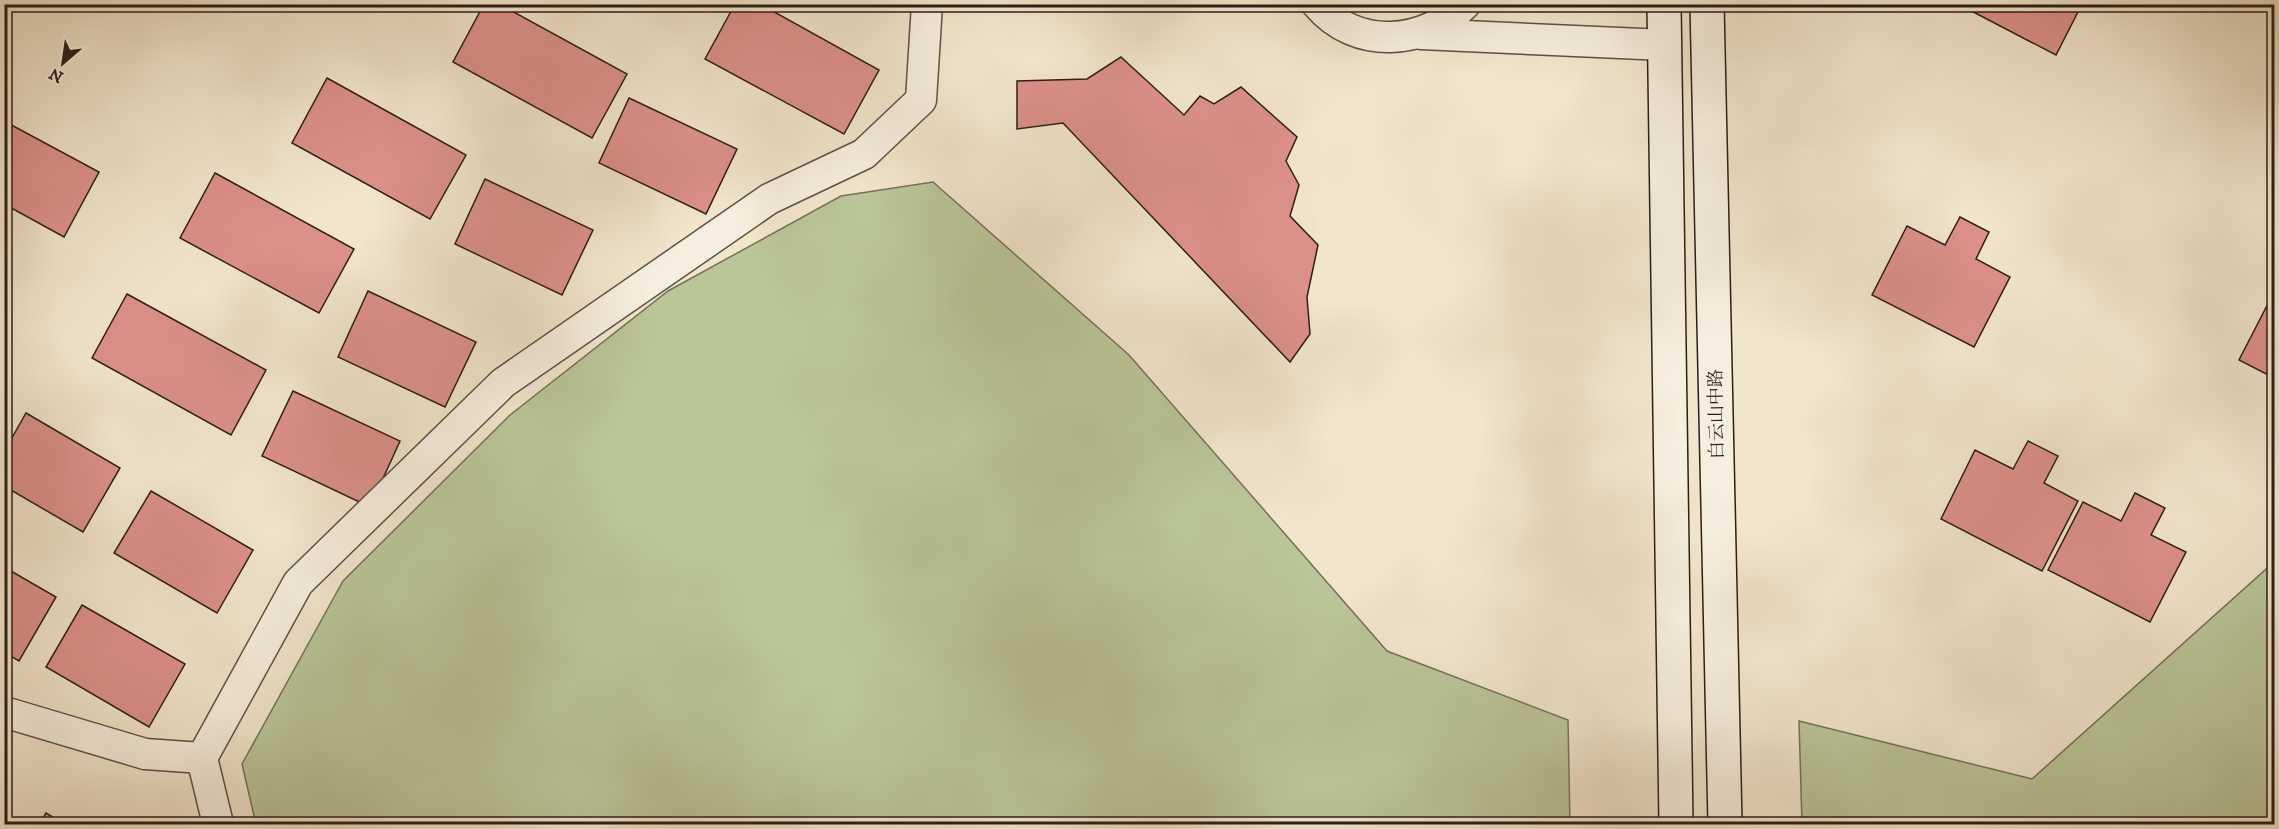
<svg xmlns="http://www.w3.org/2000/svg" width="2279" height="829" font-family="'IM FELL DW Pica','Noto Serif SC',serif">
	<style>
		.green { fill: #bac598; stroke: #737258; stroke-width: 1.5 }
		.building { fill: #dc908a; stroke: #2c1e18; stroke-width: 1.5 }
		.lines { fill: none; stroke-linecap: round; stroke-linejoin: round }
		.minor-casing { stroke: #5d5045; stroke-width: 33 }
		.secondary-casing { stroke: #2c1e18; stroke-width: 36 }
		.minor { stroke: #f6eede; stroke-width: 30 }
		.secondary { stroke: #f6eede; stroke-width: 33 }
		.labels { text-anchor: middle; stroke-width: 5; stroke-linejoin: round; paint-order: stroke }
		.street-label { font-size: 18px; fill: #2c1e18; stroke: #f6eede }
	</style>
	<rect width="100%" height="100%" fill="#f1e5cc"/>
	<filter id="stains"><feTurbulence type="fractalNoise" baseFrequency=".00333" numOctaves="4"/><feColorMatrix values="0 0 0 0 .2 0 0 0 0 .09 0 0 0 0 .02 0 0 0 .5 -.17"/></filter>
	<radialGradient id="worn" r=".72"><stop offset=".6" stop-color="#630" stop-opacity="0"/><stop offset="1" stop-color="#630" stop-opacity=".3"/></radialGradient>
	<g class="green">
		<polygon points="933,182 1129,355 1387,651 1568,720 1570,824 256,824 242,764 343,581 510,415 668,291 841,196"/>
		<polygon points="2274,562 2274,824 1802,824 1799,721 2032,779"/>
	</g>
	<g class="building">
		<polygon points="484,4 499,4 627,74 592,138 453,62"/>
		<polygon points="735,4 760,4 879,70 844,134 705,59"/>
		<polygon points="1958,4 2082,4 2056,55"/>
		<polygon points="1121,57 1184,115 1200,96 1214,104 1241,87 1297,137 1286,161 1299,185 1290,216 1318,245 1307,297 1310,334 1290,362 1063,123 1017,129 1017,81 1087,79"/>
		<polygon points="327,78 466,155 430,219 292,143"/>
		<polygon points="629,98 737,149 706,214 599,163"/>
		<polygon points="4,121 99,172 64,237 4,204"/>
		<polygon points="215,173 354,249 319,313 180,238"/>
		<polygon points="485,179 593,230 562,295 455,244"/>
		<polygon points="1960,217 1989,232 1976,259 2010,277 1974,347 1872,295 1907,226 1945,245"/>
		<polygon points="368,291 476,342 445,407 338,357"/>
		<polygon points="2274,292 2274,378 2239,360"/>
		<polygon points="127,294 266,370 231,435 92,358"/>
		<polygon points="293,391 400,441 370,507 262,456"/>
		<polygon points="26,413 120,468 83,532 4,486 4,452"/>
		<polygon points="2028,441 2058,456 2044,483 2078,501 2042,571 1941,519 1975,450 2013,469"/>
		<polygon points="151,491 253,550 217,613 114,553"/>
		<polygon points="2135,493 2165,508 2151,535 2186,552 2150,622 2048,570 2083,502 2121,521"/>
		<polygon points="4,567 56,597 19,661 4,652"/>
		<polygon points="82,605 185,664 149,727 46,667"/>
		<polygon points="46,813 64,824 39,824"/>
	</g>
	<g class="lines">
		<g class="minor-casing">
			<g id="minor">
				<path d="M1317,4C1356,51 1425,45 1465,4"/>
				<polyline points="1421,34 1665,45"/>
				<polyline points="4,712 145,754 202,758"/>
				<polyline points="218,824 202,758 298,583 503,383 769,199 864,154 921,100 927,4"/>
			</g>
		</g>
		<g class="secondary-casing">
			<g id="secondary">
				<polyline points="1664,4 1676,824"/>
				<polyline points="1707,4 1725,824"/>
			</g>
		</g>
		<use href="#minor" class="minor"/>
		<use href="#secondary" class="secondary"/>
	</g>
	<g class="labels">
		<g class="street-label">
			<text transform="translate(1716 414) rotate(-91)" y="6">白云山中路</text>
		</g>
	</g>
	<rect width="2279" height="829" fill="none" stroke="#f1e5cc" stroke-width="24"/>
	<rect x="6" y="6" width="2267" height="817" fill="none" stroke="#2c1e18" stroke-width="3"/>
	<rect x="12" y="12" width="2255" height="805" fill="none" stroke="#2c1e18" stroke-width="1.5"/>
	<g transform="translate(63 63) rotate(209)" stroke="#f6eede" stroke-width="4.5" paint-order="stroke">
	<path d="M0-4.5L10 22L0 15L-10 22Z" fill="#2c1e18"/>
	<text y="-9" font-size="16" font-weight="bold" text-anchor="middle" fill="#2c1e18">N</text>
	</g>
	<rect width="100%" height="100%" filter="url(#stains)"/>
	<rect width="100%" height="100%" fill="url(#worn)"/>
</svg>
